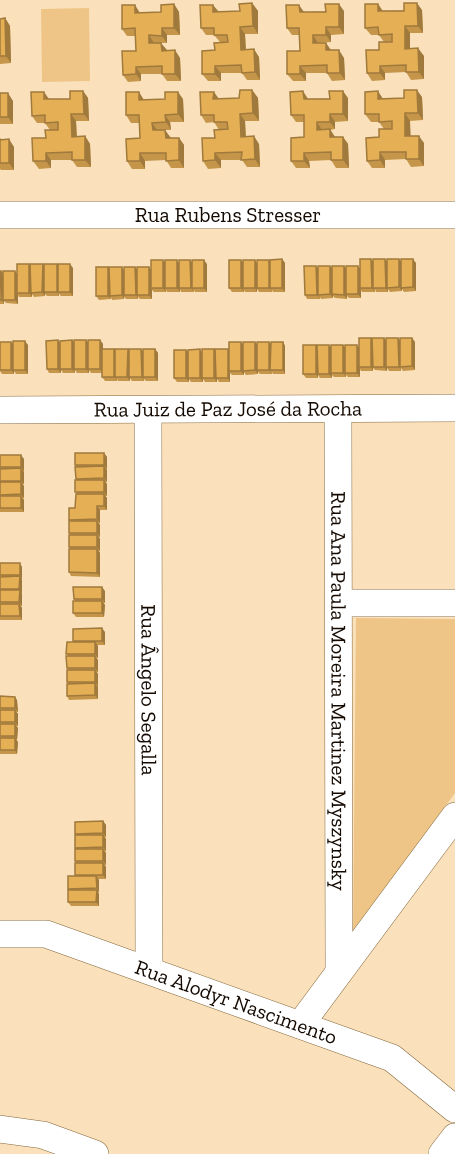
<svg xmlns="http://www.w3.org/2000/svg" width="455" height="1154" font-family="'Zilla Slab',serif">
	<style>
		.green { fill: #eec586 }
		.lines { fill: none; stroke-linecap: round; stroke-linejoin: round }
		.street-casing { stroke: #83673b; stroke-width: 28 }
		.street { stroke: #fff; stroke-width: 27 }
		.wall { fill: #c59649 }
		.shaded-wall { fill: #a07a3c }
		.building { fill: #e5af55; stroke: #a07a3c; stroke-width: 1.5 }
		.labels { text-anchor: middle; stroke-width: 5; stroke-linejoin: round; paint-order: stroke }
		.street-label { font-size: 21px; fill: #140900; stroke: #fae1bb }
	</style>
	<rect width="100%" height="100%" fill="#fae1bb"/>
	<g class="green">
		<polygon points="89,8 90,81 42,82 41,9"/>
		<polygon points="356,618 455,619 455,793 353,931"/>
	</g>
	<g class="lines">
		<g class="street-casing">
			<g id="street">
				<path id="s1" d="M0,215H455"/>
				<path id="s2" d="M338,409L339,972"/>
				<path id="s3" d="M0,410L455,408"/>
				<path id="s4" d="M148,410L149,970"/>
				<polyline points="339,603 455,603"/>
				<path id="s5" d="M0,934H46L392,1058L455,1109"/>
				<polyline points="300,1025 455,816"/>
				<polyline points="0,1129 43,1135 95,1154"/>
				<polyline points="442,1154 455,1137"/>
			</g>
		</g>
		<use href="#street" class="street"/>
	</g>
	<g class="wall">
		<polygon points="252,3 258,11 258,34 245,34 246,49 259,57 260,80 247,80 242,73 221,73 221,81 208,81 202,74 220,42 214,35 206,35 201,28 219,12 240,11"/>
		<polygon points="174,4 179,12 180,35 167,35 167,43 154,43 180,58 181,81 167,81 162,74 141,74 141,81 128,82 123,75 136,51 135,36 127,36 122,29 140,13 161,12"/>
		<polygon points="378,4 383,11 422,10 423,33 410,33 410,49 424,56 424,79 411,80 406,72 385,73 385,80 372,81 367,73 384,42 379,35 371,35 365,28"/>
		<polygon points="344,11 344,34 331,35 331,42 318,43 344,58 345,80 332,81 327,73 306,73 306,81 293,81 287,74 300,51 300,35 292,35 287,28 304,12"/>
		<polygon points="5,18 10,26 11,63 0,64 0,19"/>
		<polygon points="252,90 258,98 259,121 245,121 246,137 259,144 260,167 247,167 242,160 221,160 221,168 208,169 203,161 219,130 214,122 206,123 201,115 219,99 239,98"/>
		<polygon points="83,91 88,98 89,121 76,121 77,137 85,136 90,144 91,167 77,167 72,160 51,160 51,168 39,169 33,161 50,130 45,123 37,123 32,116 49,99 70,99"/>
		<polygon points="0,93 13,101 13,124 0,124 0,132"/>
		<polygon points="422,97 423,120 410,121 410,136 424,143 424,166 411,167 406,159 385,160 385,168 372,168 367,161 384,129 379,122 371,122 365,114 383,99"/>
		<polygon points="348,98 348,121 335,122 335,129 330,130 335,137 343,137 348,144 349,168 336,168 331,160 309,161 310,168 296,168 291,161 304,137 304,122 296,122 291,115 308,99"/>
		<polygon points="183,99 184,122 170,122 171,130 157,130 171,138 179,138 184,145 184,168 171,168 166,160 145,161 145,169 132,169 127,161 140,138 139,123 131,123 126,115"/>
		<polygon points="0,138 14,147 14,170 1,170 0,169"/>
		<polygon points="282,259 285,263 285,292 273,292 272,290 272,292 259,292 257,289 257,292 245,292 244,290 244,292 232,292 229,288 243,262 257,263 269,260 270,262"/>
		<polygon points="387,261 416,263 416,291 404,292 402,289 402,291 390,292 388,289 388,292 376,292 375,289 375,292 362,292 361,290 361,298 349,298 347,296 347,299 335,298 333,296 333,298 321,299 320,297 320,299 307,299 305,295 318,269 330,266 332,269 344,266 346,269 360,268 373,262"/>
		<polygon points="165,262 207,264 207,292 195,292 194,290 194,292 181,292 180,289 180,292 167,292 166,290 166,292 154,292 152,290 152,299 140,299 138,297 138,299 126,299 124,297 124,299 112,300 111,297 111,299 99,300 96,296 124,270 135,267 137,270 151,269"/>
		<polygon points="29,264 30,267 43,264 44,267 57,264 58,266 73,268 73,296 61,296 59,294 59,296 47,296 45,294 45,296 34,297 32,294 32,297 19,297 18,295 18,304 6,303 4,301 4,304 0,304 0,271 3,273 17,273"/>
		<polygon points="412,338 415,342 415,370 403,371 401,368 401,371 389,371 387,368 387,371 375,370 373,368 373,371 361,371 360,369 360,377 348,377 346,375 346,377 334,377 332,375 332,378 320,378 318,375 318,378 306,378 303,374 317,348 329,345 331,348 343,345 345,348 359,347 372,340 400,340"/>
		<polygon points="72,340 74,342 88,343 100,340 103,344 103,349 115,351 128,349 129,352 141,349 143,352 155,349 158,353 158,381 146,381 144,379 144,381 132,381 130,378 130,381 118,381 117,379 117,381 105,381 102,377 102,373 91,373 89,370 89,373 77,373 75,370 75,373 63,373 61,370 61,373 49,373 47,369 60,343"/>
		<polygon points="0,342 11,342 13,344 28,345 28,374 16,374 14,371 14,374 2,374 0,371 0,374"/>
		<polygon points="255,342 257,345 269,342 271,344 283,342 285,346 285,374 273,374 272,372 272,374 260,374 258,372 258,374 246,375 244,372 244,375 232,375 230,373 230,382 219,382 217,379 217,382 205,382 203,379 203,382 191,382 189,379 189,382 177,382 174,378 186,350 188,352 229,351 243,345"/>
		<polygon points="104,453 107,457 107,469 105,469 107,470 107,482 105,482 107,484 107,496 105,496 107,498 107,510 100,510 100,523 99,523 100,525 100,537 99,537 100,539 100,551 99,551 100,553 100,577 71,576 69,572 70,549 69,547 70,535 69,533 70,521 69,520 75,508 77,480 76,479 76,467 75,465"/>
		<polygon points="0,455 24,459 24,471 23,471 24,472 24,484 22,485 24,486 24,498 23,498 24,500 24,512 0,512"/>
		<polygon points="0,563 22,567 22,579 21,579 22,580 22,593 21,593 22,594 22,606 21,606 22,608 22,620 0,620"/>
		<polygon points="105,591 105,603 103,603 105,605 104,617 76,617 73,613 75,601 74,599"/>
		<polygon points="105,632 105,645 97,645 98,646 98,658 96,658 98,660 98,672 97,672 98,674 98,686 97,686 98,687 98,699 69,700 67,696 68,670 67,668 68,656 66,654 74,642 73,641"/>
		<polygon points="0,696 15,697 17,700 18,712 16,712 18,714 18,726 16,726 18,728 17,740 16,740 18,742 17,754 0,754"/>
		<polygon points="103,821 106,825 106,837 105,837 106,839 106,851 105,851 106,853 106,865 105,865 106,867 106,879 98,879 99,880 99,892 98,892 99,894 99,906 71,906 68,902 69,890 68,889 76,876 75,875 76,863 75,861 76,849 75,848 76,835 75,834"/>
	</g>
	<g class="shaded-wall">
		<polygon points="252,3 258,11 258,34 253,26"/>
		<polygon points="417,3 422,10 423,33 418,26"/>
		<polygon points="174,4 179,12 180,35 174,28"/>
		<polygon points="339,4 344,11 344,34 339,27"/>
		<polygon points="378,4 383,12 378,11"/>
		<polygon points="135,5 140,13 135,13"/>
		<polygon points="213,5 219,12 213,12"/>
		<polygon points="299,5 304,12 300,12"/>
		<polygon points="5,18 10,26 11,63 6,56"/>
		<polygon points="405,26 410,33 410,57 405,49"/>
		<polygon points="240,27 245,34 246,57 241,50"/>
		<polygon points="326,27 331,35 331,42 326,35"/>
		<polygon points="162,28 167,35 167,43 162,36"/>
		<polygon points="149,35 154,43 149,43"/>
		<polygon points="313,35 318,43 313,43"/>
		<polygon points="161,43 167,50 162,51"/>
		<polygon points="326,43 331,50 326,50"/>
		<polygon points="418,48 424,56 424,79 419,72"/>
		<polygon points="254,49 259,57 260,80 255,72"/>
		<polygon points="175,50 180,58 181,81 175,74"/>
		<polygon points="339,50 344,58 345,80 340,73"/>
		<polygon points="215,66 221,73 221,81 215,74"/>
		<polygon points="300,66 306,73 306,81 300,74"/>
		<polygon points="380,66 385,73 385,80 380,73"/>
		<polygon points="136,67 141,74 141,81 136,74"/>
		<polygon points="252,90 258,98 259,121 253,113"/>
		<polygon points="417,90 422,97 423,120 418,113"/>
		<polygon points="83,91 88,98 89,121 84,114"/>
		<polygon points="303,91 308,99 304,99"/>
		<polygon points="343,91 348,98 348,121 343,114"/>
		<polygon points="378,91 383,99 378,99"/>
		<polygon points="44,92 49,99 44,99"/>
		<polygon points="139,92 144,100 139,100"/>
		<polygon points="178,92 183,99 184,122 178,114"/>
		<polygon points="214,92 219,99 213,99"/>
		<polygon points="8,93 13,101 13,124 8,117"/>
		<polygon points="405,113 410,121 411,143 405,136"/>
		<polygon points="71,114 76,121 77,145 72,137"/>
		<polygon points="240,114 245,121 246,144 241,137"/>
		<polygon points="330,114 335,122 335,129 330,122"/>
		<polygon points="165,115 170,122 171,130 166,122"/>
		<polygon points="317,122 322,130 317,130"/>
		<polygon points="152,123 157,130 153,130"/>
		<polygon points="330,129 335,137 330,137"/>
		<polygon points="165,130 171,138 166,138"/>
		<polygon points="85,136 90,144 91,167 85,160"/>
		<polygon points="254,136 259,144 260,167 255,159"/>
		<polygon points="419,136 424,143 424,166 419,159"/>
		<polygon points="343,137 348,144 349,168 343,160"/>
		<polygon points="179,138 184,145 184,168 179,160"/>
		<polygon points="9,139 14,147 14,170 9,163"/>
		<polygon points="380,152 385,160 385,168 380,160"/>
		<polygon points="46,153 51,160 51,168 46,161"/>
		<polygon points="140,153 145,161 145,169 140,161"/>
		<polygon points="215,153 221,160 221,168 215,160"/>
		<polygon points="304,153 309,161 310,168 304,161"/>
		<polygon points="282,259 285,263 285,292 282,288"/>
		<polygon points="371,259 374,263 373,288 375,292 372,288"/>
		<polygon points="385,259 388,263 388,292 386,288"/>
		<polygon points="399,259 402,263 402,291 399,287"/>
		<polygon points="413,259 416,263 416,291 413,287"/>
		<polygon points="163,260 166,264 165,288 166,292 163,288"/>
		<polygon points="177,260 179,264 180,292 177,288"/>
		<polygon points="190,260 193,264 192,288 194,292 191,288"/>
		<polygon points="204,260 207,264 207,292 204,288"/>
		<polygon points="241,260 244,264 243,288 244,292 241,288"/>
		<polygon points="255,260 257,264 257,292 255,288"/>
		<polygon points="269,260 272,264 270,288 272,292 269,288"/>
		<polygon points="29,264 32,268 32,297 29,293"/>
		<polygon points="43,264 45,268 45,296 42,292"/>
		<polygon points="57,264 59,268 58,292 59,296 57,292"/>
		<polygon points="70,264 73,268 73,296 70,292"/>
		<polygon points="316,266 319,270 318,295 320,299 317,295"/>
		<polygon points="330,266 333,270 333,298 330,294"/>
		<polygon points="344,266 347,270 347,299 344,295"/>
		<polygon points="358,266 361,270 360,288 361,290 361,298 358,294"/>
		<polygon points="108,267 111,271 110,296 111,299 108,296"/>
		<polygon points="122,267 124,271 124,299 122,295"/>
		<polygon points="135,267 138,271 137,295 138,299 136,295"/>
		<polygon points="149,267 152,271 151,288 152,290 152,299 149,295"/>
		<polygon points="1,271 4,275 4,304 2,300"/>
		<polygon points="15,271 18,275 17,293 18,295 18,304 15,300"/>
		<polygon points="371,338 373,342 373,371 371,367"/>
		<polygon points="384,338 387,342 387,371 384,367"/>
		<polygon points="398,338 401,342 400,367 401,371 399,367"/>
		<polygon points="412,338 415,342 415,370 412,366"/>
		<polygon points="58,340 61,344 61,373 58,369"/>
		<polygon points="72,340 75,344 74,369 75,373 72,369"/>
		<polygon points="86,340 89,344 89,373 86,369"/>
		<polygon points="100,340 103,344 103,373 100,369"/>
		<polygon points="25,341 28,345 28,374 25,370"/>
		<polygon points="11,342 14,346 14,374 11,370"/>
		<polygon points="241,342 244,346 244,375 241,371"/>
		<polygon points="255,342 258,346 258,374 255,370"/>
		<polygon points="269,342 272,346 270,370 272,374 269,370"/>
		<polygon points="283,342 285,346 285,374 283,370"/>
		<polygon points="316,345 318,349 318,378 316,374"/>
		<polygon points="329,345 332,349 332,378 329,374"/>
		<polygon points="343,345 346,349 345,373 346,377 343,373"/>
		<polygon points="357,345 360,349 359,367 360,369 360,377 357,373"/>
		<polygon points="114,349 117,353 115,377 117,381 114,377"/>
		<polygon points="128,349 130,353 130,381 127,377"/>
		<polygon points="141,349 144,353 143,377 144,381 142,377"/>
		<polygon points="155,349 158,353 158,381 155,377"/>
		<polygon points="200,349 202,353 203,382 200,378"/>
		<polygon points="214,349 217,353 217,382 214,378"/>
		<polygon points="228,349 230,353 229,371 230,373 230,382 228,378"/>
		<polygon points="186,350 189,353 189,382 186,378"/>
		<polygon points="104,453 107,457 107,469 104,465"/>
		<polygon points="21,455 24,459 24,471 21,467"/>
		<polygon points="104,466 107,470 107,482 104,478"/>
		<polygon points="21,468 24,472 24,484 21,481"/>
		<polygon points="104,480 107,484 107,496 104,492"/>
		<polygon points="21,482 24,486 24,498 21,494"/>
		<polygon points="104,494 107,498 107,510 104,506"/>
		<polygon points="21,496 24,500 24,512 21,508"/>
		<polygon points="97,506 100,510 100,523 97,519"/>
		<polygon points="97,521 100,525 100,537 97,533"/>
		<polygon points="97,535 100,539 100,551 97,547"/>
		<polygon points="97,549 100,553 100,577 97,573"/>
		<polygon points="20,563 22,567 22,579 20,575"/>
		<polygon points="20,576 22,580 22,593 19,589"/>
		<polygon points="102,587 105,591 105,603 102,599"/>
		<polygon points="20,590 22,594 22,606 19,602"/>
		<polygon points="102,601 105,605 104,617 102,613"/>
		<polygon points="19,604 22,608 22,620 20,616"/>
		<polygon points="102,628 105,632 105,645 102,641"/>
		<polygon points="95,642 98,646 98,658 95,654"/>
		<polygon points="95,656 98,660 98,672 95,668"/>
		<polygon points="95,670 98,674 98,686 95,682"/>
		<polygon points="95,683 98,687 98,699 95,695"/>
		<polygon points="15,697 17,700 18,712 15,708"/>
		<polygon points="15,710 18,714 18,726 15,722"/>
		<polygon points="15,724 18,728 17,740 15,736"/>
		<polygon points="15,738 18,742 17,754 15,750"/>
		<polygon points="103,821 106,825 106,837 103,833"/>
		<polygon points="103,835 106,839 106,851 103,847"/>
		<polygon points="103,849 106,853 106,865 103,861"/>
		<polygon points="103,863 106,867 106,879 103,875"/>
		<polygon points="96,876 99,880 99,892 97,888"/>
		<polygon points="97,890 99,894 99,906 96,902"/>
	</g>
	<g class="building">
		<polygon points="252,3 253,26 240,27 241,50 254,49 255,72 242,73 241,65 215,66 215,74 202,74 202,51 215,50 214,43 228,42 227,35 214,35 214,28 201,28 200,5 213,5 213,12 240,11 239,4"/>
		<polygon points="404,3 417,3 418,26 405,26 405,49 418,48 419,72 406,72 406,65 380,66 380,73 367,73 366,50 379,50 379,42 392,42 392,34 379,35 378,27 365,28 365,4 378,4 378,11 404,11"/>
		<polygon points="174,4 174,28 162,28 162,36 149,35 149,43 161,43 162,51 175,50 175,74 162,74 162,66 136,67 136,74 123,75 122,51 136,51 135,28 122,29 122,5 135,5 135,13 161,12 161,5"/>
		<polygon points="325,4 339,4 339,27 326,27 326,35 313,35 313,43 326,43 326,50 339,50 340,73 327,73 327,65 300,66 300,74 287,74 287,51 300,51 299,28 287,28 286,5 299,5 300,12 326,12"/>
		<polygon points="5,18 6,56 0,56 0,19"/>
		<polygon points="240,90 252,90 253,113 240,114 241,137 254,136 255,159 241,160 242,152 215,153 215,160 203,161 202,138 215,138 214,130 228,129 227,122 214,122 214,115 201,115 200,92 214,92 213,99 239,98"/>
		<polygon points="404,90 417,90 418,113 405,113 405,136 419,136 419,159 406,159 406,152 380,152 380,160 367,161 366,138 379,137 379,129 392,129 392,121 379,122 379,114 365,114 365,92 378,91 378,99 404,98"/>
		<polygon points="70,91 83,91 84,114 71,114 72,137 85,136 85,160 72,160 72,152 46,153 46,161 33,161 32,138 46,138 45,130 58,130 58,122 45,123 45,115 32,116 31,92 44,92 44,99 70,99"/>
		<polygon points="303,91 304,99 330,99 329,91 343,91 343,114 330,114 330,122 317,122 317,130 330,129 330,137 343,137 343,160 331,160 331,152 304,153 304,161 291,161 291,138 304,137 304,115 291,115 290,92"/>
		<polygon points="126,92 139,92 139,100 165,99 165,92 178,92 178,114 165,115 166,122 152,123 153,130 165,130 166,138 179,138 179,160 166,161 166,153 140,153 140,161 127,161 126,139 140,138 139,115 126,115"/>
		<rect x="0" y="93" width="8" height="24"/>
		<polygon points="9,139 9,163 0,163 0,140"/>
		<polygon points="282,259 282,288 270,288 270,260"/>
		<polygon points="360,259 371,259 372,288 360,288"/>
		<polygon points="373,259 385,259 386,288 373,288"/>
		<polygon points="387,259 399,259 399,287 387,288"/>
		<polygon points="401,259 413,259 413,287 401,288"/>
		<rect x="151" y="260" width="12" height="28"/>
		<rect x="165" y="260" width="12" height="28"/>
		<polygon points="179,260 190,260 191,288 179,288"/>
		<rect x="192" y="260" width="12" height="28"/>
		<rect x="229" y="260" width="12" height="28"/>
		<rect x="243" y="260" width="12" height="28"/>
		<rect x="257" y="260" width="12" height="28"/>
		<rect x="17" y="264" width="12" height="29"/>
		<polygon points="30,264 43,264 42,292 31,293"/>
		<rect x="44" y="264" width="13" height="28"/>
		<rect x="58" y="264" width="12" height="28"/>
		<polygon points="304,266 316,266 317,295 305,295"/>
		<polygon points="318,266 330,266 330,294 318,295"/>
		<polygon points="332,266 344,266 344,295 332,294"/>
		<rect x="346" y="266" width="12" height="28"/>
		<rect x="96" y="267" width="12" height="29"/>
		<polygon points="109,267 122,267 122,295 110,296"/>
		<polygon points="124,267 135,267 136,295 124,295"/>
		<rect x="137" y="267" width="12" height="28"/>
		<polygon points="0,271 1,271 2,300 0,300"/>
		<rect x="3" y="271" width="12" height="29"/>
		<rect x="359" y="338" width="12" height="29"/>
		<polygon points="372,338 384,338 384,367 373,367"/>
		<polygon points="386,338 398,338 399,367 386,367"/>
		<polygon points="400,338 412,338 412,366 400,367"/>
		<polygon points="58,340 58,369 47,369 46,341"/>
		<polygon points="72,340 72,369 60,369 60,341"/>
		<rect x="74" y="340" width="12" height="29"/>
		<rect x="88" y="340" width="12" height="29"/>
		<rect x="13" y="341" width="12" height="29"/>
		<rect x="0" y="342" width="11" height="28"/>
		<rect x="229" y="342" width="12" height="29"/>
		<polygon points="243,342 255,342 255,370 243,371"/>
		<rect x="257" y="342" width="12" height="28"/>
		<polygon points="271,342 283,342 283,370 270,370"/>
		<rect x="303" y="345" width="13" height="29"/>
		<polygon points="317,345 329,345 329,374 318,374"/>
		<rect x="331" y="345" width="12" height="28"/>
		<rect x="345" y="345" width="12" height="28"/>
		<rect x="102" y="349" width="12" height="28"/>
		<polygon points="115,349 128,349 127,377 115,377"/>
		<polygon points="129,349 141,349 142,377 129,377"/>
		<rect x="143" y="349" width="12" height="28"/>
		<polygon points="200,349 200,378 188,378 188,350"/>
		<rect x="202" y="349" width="12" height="29"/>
		<polygon points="215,349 228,349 228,378 216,378"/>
		<rect x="174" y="350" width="12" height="28"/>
		<rect x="75" y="453" width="29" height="12"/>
		<rect x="0" y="455" width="21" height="12"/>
		<polygon points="104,466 104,478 76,479 75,467"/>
		<polygon points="21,468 21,481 0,481 0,469"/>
		<rect x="75" y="480" width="29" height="12"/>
		<polygon points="0,482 21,482 21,494 0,495"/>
		<polygon points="76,494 104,494 104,506 97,506 97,519 69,520 69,508 75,508"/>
		<rect x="0" y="496" width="21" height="12"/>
		<rect x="69" y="521" width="28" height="12"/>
		<rect x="69" y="535" width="28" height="12"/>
		<polygon points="69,549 97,549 97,573 69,572"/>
		<rect x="0" y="563" width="20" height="12"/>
		<polygon points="20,576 19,589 0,589 0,577"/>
		<polygon points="73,587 102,587 102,599 74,599"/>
		<polygon points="0,590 20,590 19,602 0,602"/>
		<rect x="73" y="601" width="29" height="12"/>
		<polygon points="0,604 19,604 20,616 0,616"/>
		<polygon points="102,628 102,641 73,641 73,629"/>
		<polygon points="67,642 95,642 95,654 66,654"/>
		<polygon points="66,656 95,656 95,668 67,668"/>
		<rect x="67" y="670" width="28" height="12"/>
		<polygon points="95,683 95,695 67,696 67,684"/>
		<polygon points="0,696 15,697 15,708 0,708"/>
		<rect x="0" y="710" width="15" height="12"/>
		<rect x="0" y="724" width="15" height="12"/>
		<rect x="0" y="738" width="15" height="12"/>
		<polygon points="103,821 103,833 75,834 75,822"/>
		<polygon points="75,835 103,835 103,847 75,848"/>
		<rect x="75" y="849" width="28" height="12"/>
		<rect x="75" y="863" width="28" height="12"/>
		<polygon points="68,876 96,876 97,888 68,889"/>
		<polygon points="68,890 97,890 96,902 68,902"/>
	</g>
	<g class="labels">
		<g class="street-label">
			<text dy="7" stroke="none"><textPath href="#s1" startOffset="228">Rua Rubens Stresser</textPath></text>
			<text dy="7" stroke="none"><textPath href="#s3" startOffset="228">Rua Juiz de Paz José da Rocha</textPath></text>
			<text dy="7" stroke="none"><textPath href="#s4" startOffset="280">Rua Ângelo Segalla</textPath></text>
			<text dy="7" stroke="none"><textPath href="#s2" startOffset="282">Rua Ana Paula Moreira Martinez Myszynsky</textPath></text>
			<text dy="7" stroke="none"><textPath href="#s5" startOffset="248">Rua Alodyr Nascimento</textPath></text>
		</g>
	</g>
</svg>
